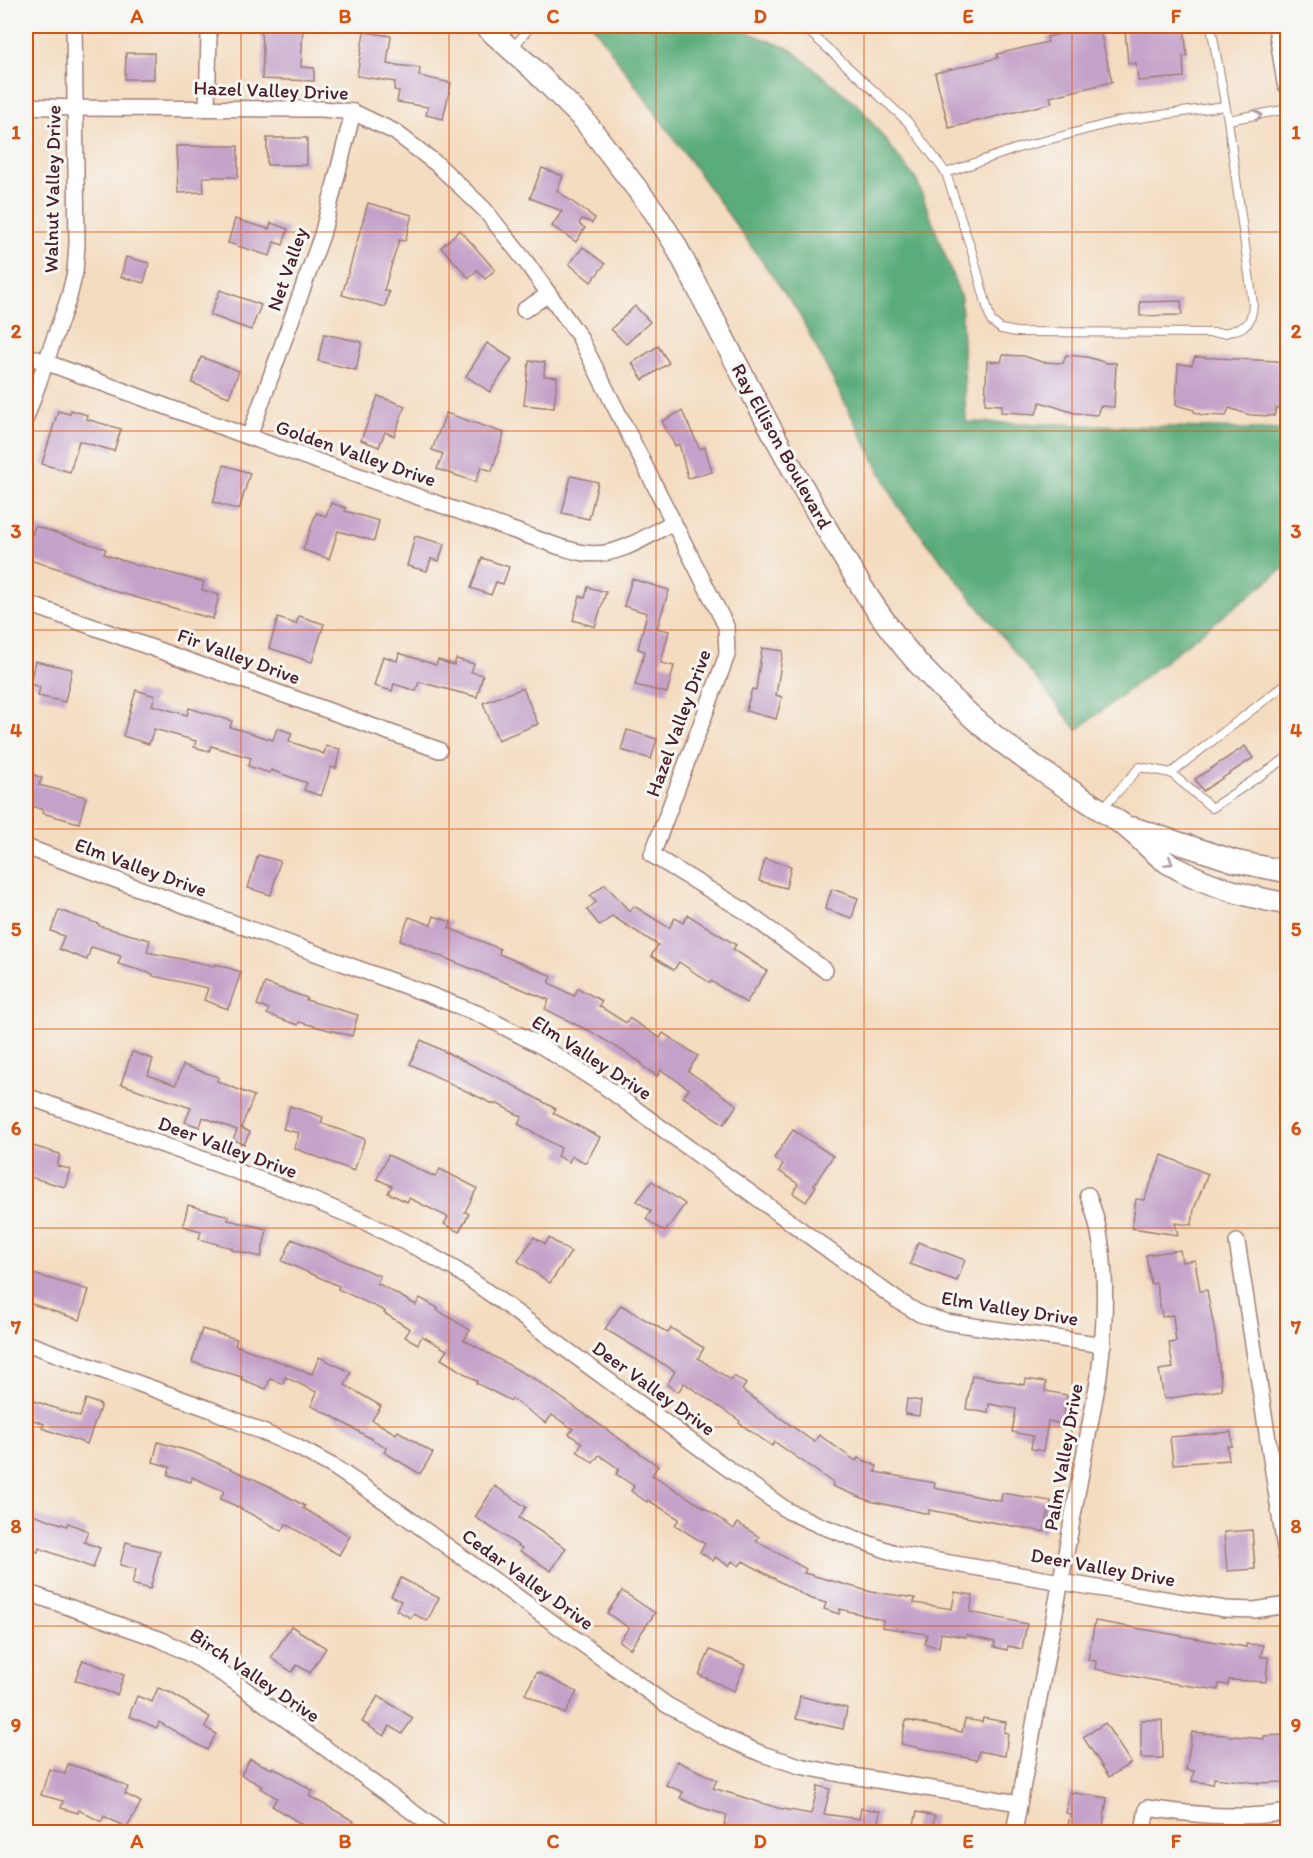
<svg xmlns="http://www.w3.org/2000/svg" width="1313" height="1858" font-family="Itim,sans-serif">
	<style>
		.forest { fill: #5aac7a; stroke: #526652; stroke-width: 1.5 }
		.building { fill: #c4a1c9 }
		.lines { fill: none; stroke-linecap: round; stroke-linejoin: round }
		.lane-casing { stroke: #9f7e76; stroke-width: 10 }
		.street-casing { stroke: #9f7e76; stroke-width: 18 }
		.secondary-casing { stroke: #9f7e76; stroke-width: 24 }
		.lane { stroke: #fff; stroke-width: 8 }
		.street { stroke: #fff; stroke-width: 15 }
		.secondary { stroke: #fff; stroke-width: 21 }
		.oneway { stroke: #ae9aa0 }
		.grid { fill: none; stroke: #d8530f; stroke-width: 1.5; stroke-opacity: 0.55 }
		.labels { text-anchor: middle; stroke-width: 6; stroke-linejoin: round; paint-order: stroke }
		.street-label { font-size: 20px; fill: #4a1f2b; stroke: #f6f6f2 }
		.neatline { fill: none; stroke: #d8530f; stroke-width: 2 }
		.grid-label { font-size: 20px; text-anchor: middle; font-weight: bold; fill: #d8530f }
	</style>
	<rect width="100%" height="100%" fill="#f6f6f2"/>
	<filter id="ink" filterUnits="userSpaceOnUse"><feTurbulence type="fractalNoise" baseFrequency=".0167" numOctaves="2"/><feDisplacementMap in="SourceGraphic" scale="12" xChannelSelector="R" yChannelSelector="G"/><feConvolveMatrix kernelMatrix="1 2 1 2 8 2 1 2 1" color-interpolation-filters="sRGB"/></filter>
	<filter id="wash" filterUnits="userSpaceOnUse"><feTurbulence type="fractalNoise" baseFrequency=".008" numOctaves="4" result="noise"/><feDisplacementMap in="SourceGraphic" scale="24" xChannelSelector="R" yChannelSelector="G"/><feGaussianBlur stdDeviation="1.35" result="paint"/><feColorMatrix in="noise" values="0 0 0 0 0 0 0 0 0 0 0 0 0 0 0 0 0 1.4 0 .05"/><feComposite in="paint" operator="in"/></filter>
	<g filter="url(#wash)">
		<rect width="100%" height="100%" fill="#f4dcc0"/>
		<polygon class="forest" points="593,26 732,26 790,49 860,107 917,181 961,298 966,422 1287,430 1287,566 1077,730 898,506 797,310"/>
		<g id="blocks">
			<g class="building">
				<polygon points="260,26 303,26 301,67 314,68 314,81 262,79 263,51"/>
				<polygon points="1094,26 1099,26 1112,82 1050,97 1052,103 949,128 935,73 998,58 997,54 1048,42 1047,37"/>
				<polygon points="1131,26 1184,26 1187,56 1183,56 1184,77 1138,81 1136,63 1128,64 1125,30 1132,30"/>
				<polygon points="364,32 391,36 387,64 420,68 419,76 451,83 443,119 426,115 428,107 397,102 399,91 394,90 395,82 357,76"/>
				<polygon points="126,53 154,53 154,79 125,79"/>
				<rect x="267" y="138" width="40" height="27"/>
				<polygon points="176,146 238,146 238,177 203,177 204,192 178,193"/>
				<polygon points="542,168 563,176 557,191 595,218 592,223 582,219 579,224 585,228 576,242 552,226 562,211 530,198"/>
				<polygon points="368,203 412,215 405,241 399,240 384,290 389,292 385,307 342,295"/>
				<polygon points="235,219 269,229 271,223 288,229 283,245 274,242 270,256 228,243"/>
				<polygon points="460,230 495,270 485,279 477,270 469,278 441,247"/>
				<polygon points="583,247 605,264 591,282 569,264"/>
				<polygon points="126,257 149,263 144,283 121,277"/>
				<polygon points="220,290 261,305 251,330 210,315"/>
				<polygon points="1181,301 1182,315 1140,316 1140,302"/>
				<polygon points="635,306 650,322 626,344 611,329"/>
				<polygon points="324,334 362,342 356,370 318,361"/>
				<polygon points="487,343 512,359 490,392 466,376"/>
				<polygon points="658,346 669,363 643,380 632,363"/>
				<polygon points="1003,355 1024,356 1042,362 1063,363 1066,355 1087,357 1107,363 1116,363 1114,407 1100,406 1097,415 1075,413 1040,402 1036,414 1001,412 1002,405 985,404 987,361 1001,362"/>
				<polygon points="201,357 239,371 229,397 192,383"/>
				<polygon points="1195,357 1277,361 1287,365 1287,408 1276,408 1274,416 1250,415 1229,408 1226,416 1202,415 1194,412 1194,410 1176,405 1178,364 1192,365"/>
				<polygon points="529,361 545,362 544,376 557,377 554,408 524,405"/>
				<polygon points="378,396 405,406 394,436 385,432 379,447 361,440"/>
				<polygon points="71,410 87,415 86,419 121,429 114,451 79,441 70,472 42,464 58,411 70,414"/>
				<polygon points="682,411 700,449 705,447 712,472 688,478 679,444 675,446 662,421"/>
				<polygon points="446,413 504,433 492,471 481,467 476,482 437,469 443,454 432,450"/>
				<polygon points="224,465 250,473 239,510 213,502"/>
				<polygon points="571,476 598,482 589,519 562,513"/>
				<polygon points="331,503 346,508 345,511 379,521 374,541 338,531 329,559 303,550 316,513 326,516"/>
				<polygon points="35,526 106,549 104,554 138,566 139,565 204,582 202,590 219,595 213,619 117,592 63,570 26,559 26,533 32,535"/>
				<polygon points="415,536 444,544 439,561 431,559 427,571 407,566"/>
				<polygon points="482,558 509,567 503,584 496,582 491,595 471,588"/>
				<polygon points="632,579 669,590 657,628 669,631 661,663 674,666 667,693 635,685 645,651 638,649 647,613 624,606"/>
				<polygon points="588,587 606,592 595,627 573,620 580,596 585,598"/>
				<polygon points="299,616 324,624 312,662 269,648 278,618 296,624"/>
				<polygon points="762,648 783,651 776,695 782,697 776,719 746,711 752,689 756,690"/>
				<polygon points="399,653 436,665 438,660 454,665 456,659 474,664 471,672 483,675 477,697 419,682 416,691 394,684 392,691 374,686 383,656 397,661"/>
				<polygon points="35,661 72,669 65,702 38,696 40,687 30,684"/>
				<polygon points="523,688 538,724 498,740 483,703"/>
				<polygon points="136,690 155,696 152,705 187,715 189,708 232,721 230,727 273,740 277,728 292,733 289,741 324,754 326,746 340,749 336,768 331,767 321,796 304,790 307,783 271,770 270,773 248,766 251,758 211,746 209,751 194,747 196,741 154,729 149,744 123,736"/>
				<polygon points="627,730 657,739 651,759 621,750"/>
				<polygon points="1245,746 1253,758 1203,791 1195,779"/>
				<polygon points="26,772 42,778 39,785 86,797 79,823 42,813 43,810 32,806 27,819 26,818"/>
				<polygon points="258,855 280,861 271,895 248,888"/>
				<polygon points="765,859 791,866 786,888 759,881"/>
				<polygon points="605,884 630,912 634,906 669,928 675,918 683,923 688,915 736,945 733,949 767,971 746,1003 711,981 710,983 679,962 674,970 651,956 658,945 612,916 600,926 587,910 596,902 590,896"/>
				<polygon points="832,889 858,898 852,918 825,909"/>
				<polygon points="59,910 99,924 99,926 150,940 147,952 215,966 216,964 241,972 228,1009 204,1000 208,988 153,976 153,974 118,964 121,956 91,947 87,960 59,949 64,936 51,931"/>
				<polygon points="434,916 451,922 449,928 500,949 499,954 552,976 549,983 574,996 578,988 602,1001 599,1006 626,1023 629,1018 660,1038 663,1033 698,1056 688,1071 737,1105 724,1124 683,1097 689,1089 661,1070 657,1076 641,1065 642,1063 587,1029 587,1030 545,1009 549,1000 400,940 409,917 431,925"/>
				<polygon points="265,983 307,998 306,1000 358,1015 352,1036 299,1022 298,1025 267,1014 269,1009 257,1005"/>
				<polygon points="421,1040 507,1082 556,1109 553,1113 600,1137 586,1163 572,1156 569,1162 557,1156 561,1148 518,1124 522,1117 496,1103 495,1105 410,1064"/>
				<polygon points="132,1052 153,1059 148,1075 176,1085 183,1065 218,1077 217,1081 254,1096 241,1128 250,1132 244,1144 233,1140 237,1130 203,1117 200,1127 185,1122 191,1108 121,1084"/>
				<polygon points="290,1106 323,1117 321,1123 365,1139 354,1171 294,1148 299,1133 283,1129"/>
				<polygon points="793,1130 833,1156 814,1185 816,1186 806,1202 793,1193 798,1184 779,1171 783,1164 774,1158"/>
				<polygon points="26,1144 60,1154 57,1166 70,1169 65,1187 26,1176"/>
				<polygon points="388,1155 435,1177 440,1169 477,1188 465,1212 469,1214 459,1232 444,1224 448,1217 409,1198 407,1202 388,1193 392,1186 377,1179"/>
				<polygon points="1162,1155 1208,1174 1194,1209 1192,1225 1175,1223 1178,1235 1132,1228 1136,1199 1144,1200"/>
				<polygon points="652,1181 685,1204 665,1232 646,1219 651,1211 637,1201"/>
				<polygon points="188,1205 229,1216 228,1220 267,1229 261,1257 232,1250 232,1248 199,1239 201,1231 183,1226"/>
				<polygon points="534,1237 545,1244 549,1238 571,1252 550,1283 518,1261"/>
				<polygon points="292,1239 380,1276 377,1283 416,1305 420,1298 438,1308 437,1310 470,1330 464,1340 536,1380 658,1466 652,1475 708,1510 734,1529 738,1523 759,1537 756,1541 806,1569 804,1573 875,1593 875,1592 915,1598 914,1603 952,1609 955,1592 973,1595 970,1612 1027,1624 1022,1649 1008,1646 1007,1650 994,1647 995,1642 966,1635 966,1637 941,1633 939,1647 925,1644 927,1634 882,1627 883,1620 840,1609 839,1614 824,1609 826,1603 809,1598 743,1561 739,1566 732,1561 729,1566 715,1557 713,1561 700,1552 705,1544 675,1525 679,1519 648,1500 647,1502 631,1491 634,1486 616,1474 619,1469 599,1455 593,1463 577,1451 582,1443 569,1434 573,1429 552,1415 546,1423 512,1399 511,1401 476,1383 477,1381 441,1359 447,1350 422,1336 418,1344 405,1337 410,1329 384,1313 385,1311 338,1289 339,1286 282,1261"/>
				<polygon points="918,1242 965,1260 957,1281 910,1264"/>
				<polygon points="1180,1250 1182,1262 1195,1260 1200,1291 1207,1290 1215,1333 1222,1390 1164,1399 1159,1370 1173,1368 1169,1343 1176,1342 1173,1315 1162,1317 1156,1283 1151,1284 1146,1255"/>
				<polygon points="26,1272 89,1290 80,1320 26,1302"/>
				<polygon points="621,1305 668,1333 671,1328 704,1348 698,1358 731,1380 734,1376 746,1384 742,1390 814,1442 819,1435 856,1461 858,1458 877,1466 875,1472 935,1483 934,1488 1001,1501 1002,1493 1051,1501 1044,1532 929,1510 929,1514 870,1501 832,1486 833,1483 775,1442 772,1446 739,1423 740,1421 684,1383 678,1392 667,1385 675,1371 605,1329"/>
				<polygon points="202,1329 237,1339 235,1345 312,1374 319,1357 351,1372 345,1385 381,1406 372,1420 396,1434 398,1431 433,1453 420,1474 384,1452 387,1448 332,1416 311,1406 317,1392 285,1377 283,1384 270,1379 266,1389 241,1379 242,1377 192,1362"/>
				<polygon points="972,1375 1025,1385 1026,1379 1046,1382 1045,1391 1067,1395 1062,1424 1048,1421 1043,1451 1031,1449 1033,1436 1012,1432 1016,1409 989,1404 988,1413 966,1409"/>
				<polygon points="26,1398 80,1417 86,1399 101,1405 87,1444 42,1428 44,1424 26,1417"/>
				<polygon points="907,1399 921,1401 919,1416 905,1414"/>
				<polygon points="1231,1432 1232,1446 1227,1446 1229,1460 1173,1464 1170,1437"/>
				<polygon points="158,1442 195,1453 267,1485 305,1506 303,1508 350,1536 339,1555 286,1524 282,1531 234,1505 220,1499 224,1491 192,1477 191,1482 168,1475 170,1467 153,1462"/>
				<polygon points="495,1486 526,1507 519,1518 566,1548 551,1571 520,1551 522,1548 475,1517"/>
				<polygon points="30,1513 67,1526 68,1523 88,1531 84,1542 100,1548 93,1568 39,1548 38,1552 26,1548 26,1526"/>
				<polygon points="1252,1530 1255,1569 1227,1571 1224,1532"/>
				<polygon points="126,1542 160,1551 150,1589 132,1584 136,1569 120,1565"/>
				<polygon points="401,1578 439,1598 427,1621 414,1614 411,1618 396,1610 401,1601 391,1596"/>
				<polygon points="622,1591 655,1613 630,1649 619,1641 629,1628 607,1613"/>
				<polygon points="1095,1621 1246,1647 1246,1644 1263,1645 1261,1657 1268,1657 1266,1682 1229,1680 1228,1685 1219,1684 1218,1690 1157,1681 1095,1669 1096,1661 1088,1660"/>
				<polygon points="291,1626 326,1648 310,1673 297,1665 292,1672 271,1658"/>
				<polygon points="710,1650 745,1665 734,1691 699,1675"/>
				<polygon points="83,1660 124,1675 117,1695 75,1680"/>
				<polygon points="537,1672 577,1692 565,1714 525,1694"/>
				<polygon points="158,1688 171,1693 210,1717 205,1727 216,1734 207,1750 159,1722 157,1728 129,1716 137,1696 152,1702"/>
				<polygon points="378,1696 413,1718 402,1734 390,1726 384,1736 362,1722"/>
				<polygon points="800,1696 847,1708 843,1729 796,1719"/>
				<polygon points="983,1718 1006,1722 1004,1732 1008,1733 1005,1756 979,1751 977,1760 901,1744 906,1720 962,1732 965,1719 982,1722"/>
				<polygon points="1141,1720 1162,1720 1163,1758 1141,1758"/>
				<polygon points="1105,1723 1131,1763 1109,1777 1083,1737"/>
				<polygon points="1192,1732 1264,1739 1264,1736 1287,1735 1287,1764 1285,1765 1285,1782 1259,1783 1214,1778 1213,1784 1192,1781 1194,1771 1186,1770"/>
				<polygon points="250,1759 272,1769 273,1767 313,1791 309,1796 354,1821 348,1833 316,1833 272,1806 277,1798 260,1788 262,1786 241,1775"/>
				<polygon points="677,1761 717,1780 713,1788 778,1808 811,1814 818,1786 830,1789 824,1814 859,1819 861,1808 880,1811 876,1833 775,1833 760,1829 759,1833 750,1833 724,1825 727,1815 699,1807 680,1798 683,1792 666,1785"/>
				<polygon points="68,1764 106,1776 128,1787 125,1794 141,1802 127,1828 104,1816 101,1822 79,1810 78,1813 61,1808 63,1801 41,1795 49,1769 65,1774"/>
				<polygon points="1069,1792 1107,1798 1102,1833 1067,1833 1070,1814 1066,1813"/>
				<polygon points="917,1812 935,1816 931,1833 912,1833"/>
			</g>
		</g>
	</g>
	<g filter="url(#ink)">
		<use href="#blocks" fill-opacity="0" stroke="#9f7e76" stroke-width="1.5"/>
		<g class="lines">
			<g class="lane-casing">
				<g id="lane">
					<path d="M803,26L907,121L946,173L972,252L991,321L1001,329L1016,332L1225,333C1246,326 1251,328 1253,304L1228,120L1211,26"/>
					<polyline points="512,49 531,26"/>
					<polyline points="1228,120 1288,109"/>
					<polyline points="946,173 1018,148 1118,121 1225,106"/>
					<polyline points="1171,773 1288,682"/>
					<polyline points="1102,809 1140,767 1171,773 1212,808 1288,757"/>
				</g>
			</g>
			<g class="street-casing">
				<g id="street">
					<polyline points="26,106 74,108 322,109 353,112 395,132 438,165 484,209 526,262 579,336 726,626 727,655 652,855 743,910 825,970"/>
					<polyline points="207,108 209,36"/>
					<polyline points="524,310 549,294"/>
					<path d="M26,355L249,437L560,547C568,549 576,552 584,553C617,558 646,537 673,522"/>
					<polyline points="26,418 69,297 75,272 77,244 74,26"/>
					<polyline points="249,437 322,235 353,112"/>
					<polyline points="26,603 439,750"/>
					<polyline points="26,847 430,995 479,1014 543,1047 604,1086 897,1300 920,1314 946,1322 1103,1345"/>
					<polyline points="26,1096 286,1189 361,1220 423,1251 458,1271 506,1305 719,1462 788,1511 819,1525 897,1554 1061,1582 1225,1609 1254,1610 1288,1605"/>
					<polyline points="1237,1242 1288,1567"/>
					<polyline points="26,1343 212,1410 297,1447 334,1467 383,1500 667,1705 726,1738 762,1754 800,1766 840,1774 1019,1803"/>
					<polyline points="26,1592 162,1640 199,1659 235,1682 440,1832"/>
					<path d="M1014,1832L1099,1376C1106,1319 1110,1249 1088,1195"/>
					<path d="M1143,1832L1147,1808C1195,1815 1240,1820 1288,1812"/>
				</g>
			</g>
			<g class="secondary-casing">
				<g id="secondary">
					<path d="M485,26L532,68L584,120L654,211L675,244C723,337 770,431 822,521C855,577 887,633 932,678C957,704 984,729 1013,750C1048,777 1085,799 1122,824C1138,835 1151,852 1168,863C1203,884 1247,897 1288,904"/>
					<polyline points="1279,26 1288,83"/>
					<polyline points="1133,828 1234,861 1288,872"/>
				</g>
			</g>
			<use href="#lane" class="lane"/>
			<use href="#street" class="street"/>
			<use href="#secondary" class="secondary"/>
		</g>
		<defs><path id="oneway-chevron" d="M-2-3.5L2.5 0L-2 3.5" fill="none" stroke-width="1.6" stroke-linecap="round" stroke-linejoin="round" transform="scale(1.5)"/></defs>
		<g class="oneway">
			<use href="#oneway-chevron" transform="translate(1258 115) rotate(-10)"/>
			<use href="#oneway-chevron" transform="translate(1169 862) rotate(32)"/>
		</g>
	</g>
	<path class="grid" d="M241,26V1832M449,26V1832M656,26V1832M864,26V1832M1072,26V1832M26,232H1288M26,431H1288M26,630H1288M26,829H1288M26,1029H1288M26,1228H1288M26,1427H1288M26,1626H1288"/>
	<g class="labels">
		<g class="street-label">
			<text transform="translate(271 90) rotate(2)" y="7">Hazel Valley Drive</text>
			<text transform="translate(52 189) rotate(-89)" y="7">Walnut Valley Drive</text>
			<text transform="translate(287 269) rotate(-71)" y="7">Net Valley</text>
			<text transform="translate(782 446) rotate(61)" y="7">Ray Ellison Boulevard</text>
			<text transform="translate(356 453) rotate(19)" y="7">Golden Valley Drive</text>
			<text transform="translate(239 656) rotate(20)" y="7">Fir Valley Drive</text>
			<text transform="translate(678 723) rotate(-70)" y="7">Hazel Valley Drive</text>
			<text transform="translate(141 867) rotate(20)" y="7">Elm Valley Drive</text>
			<text transform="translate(592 1057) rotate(33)" y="7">Elm Valley Drive</text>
			<text transform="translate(228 1147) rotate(20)" y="7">Deer Valley Drive</text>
			<text transform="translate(1010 1308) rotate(9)" y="7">Elm Valley Drive</text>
			<text transform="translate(654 1388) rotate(36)" y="7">Deer Valley Drive</text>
			<text transform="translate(1063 1457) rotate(-80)" y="7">Palm Valley Drive</text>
			<text transform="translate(1103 1567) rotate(10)" y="7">Deer Valley Drive</text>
			<text transform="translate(528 1579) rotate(36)" y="7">Cedar Valley Drive</text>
			<text transform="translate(255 1675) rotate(34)" y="7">Birch Valley Drive</text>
		</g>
	</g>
	<rect width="1313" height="1858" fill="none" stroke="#f6f6f2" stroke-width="66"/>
	<rect x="33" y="33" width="1247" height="1792" class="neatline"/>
	<g class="grid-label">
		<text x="137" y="23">A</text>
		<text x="345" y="23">B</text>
		<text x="553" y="23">C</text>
		<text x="760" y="23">D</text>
		<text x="968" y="23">E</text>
		<text x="1176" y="23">F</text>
		<text x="16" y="139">1</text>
		<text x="1296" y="139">1</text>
		<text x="16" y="338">2</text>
		<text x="1296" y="338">2</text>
		<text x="16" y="538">3</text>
		<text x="1296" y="538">3</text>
		<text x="16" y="737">4</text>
		<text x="1296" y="737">4</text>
		<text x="16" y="936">5</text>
		<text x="1296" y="936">5</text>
		<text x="16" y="1135">6</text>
		<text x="1296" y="1135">6</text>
		<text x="16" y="1334">7</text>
		<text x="1296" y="1334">7</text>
		<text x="16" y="1533">8</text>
		<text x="1296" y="1533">8</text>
		<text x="16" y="1732">9</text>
		<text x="1296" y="1732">9</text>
		<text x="137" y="1848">A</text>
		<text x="345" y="1848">B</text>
		<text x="553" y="1848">C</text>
		<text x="760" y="1848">D</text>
		<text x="968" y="1848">E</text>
		<text x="1176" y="1848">F</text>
	</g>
</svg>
